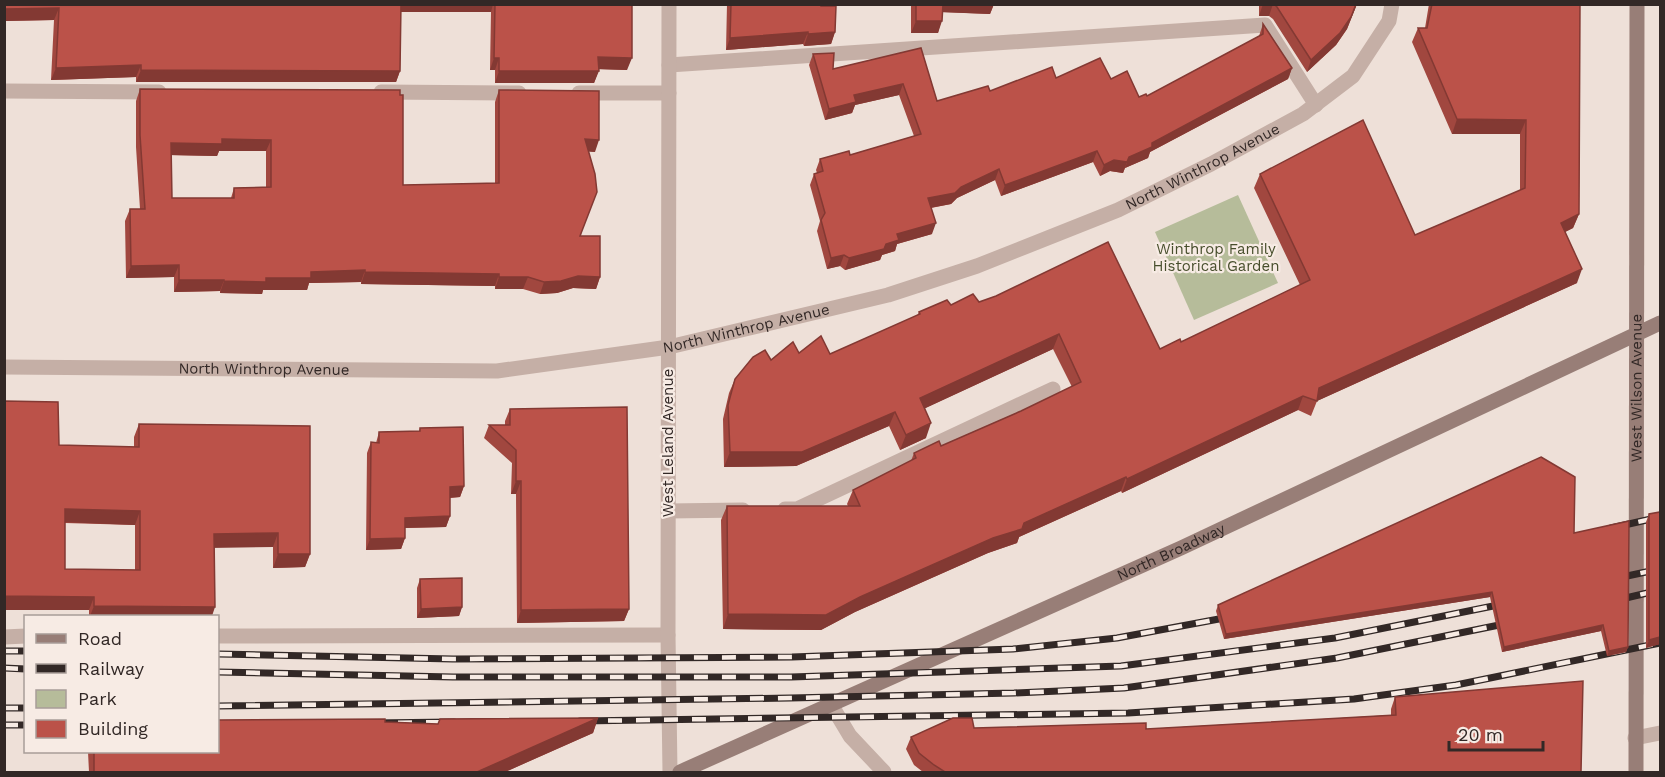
<svg xmlns="http://www.w3.org/2000/svg" width="1665" height="777" font-family="'Work Sans',sans-serif">
	<style>
		.green { fill: #b6bc9a }
		.lines { fill: none; stroke-linecap: round; stroke-linejoin: round }
		.lane { stroke: #c5afa6; stroke-width: 15 }
		.street { stroke: #c5afa6; stroke-width: 15 }
		.secondary { stroke: #987e77; stroke-width: 15 }
		.rail-casing { stroke: #322826; stroke-width: 7 }
		.rail { stroke: #f7ebe4; stroke-width: 4.5; stroke-dasharray: 14; stroke-linecap: butt }
		.wall { fill: #a1473f; fill-rule: evenodd }
		.shaded-wall { fill: #833933 }
		.building { fill: #bb5249; stroke: #833933; stroke-width: 1.5; fill-rule: evenodd }
		.labels { text-anchor: middle; stroke-width: 4.5; stroke-linejoin: round; paint-order: stroke }
		.street-label { font-size: 15px; fill: #322826; stroke: #f7ebe4 }
		.park-label { font-size: 15px; fill: #474e2c; stroke: #f7ebe4 }
	</style>
	<rect width="100%" height="100%" fill="#eee0d8"/>
	<polygon class="green" points="1238,195 1278,283 1194,320 1155,232"/>
	<g class="lines">
		<g class="lane">
			<polyline points="669,65 1265,25 1316,105"/>
			<polyline points="4,91 159,92"/>
			<polyline points="381,92 519,93"/>
			<polyline points="579,93 669,93"/>
			<polyline points="785,509 797,509 1053,389"/>
			<polyline points="668,511 743,510"/>
			<polyline points="218,636 668,635"/>
			<polyline points="4,637 26,636"/>
			<polyline points="1635,738 1660,733"/>
		</g>
		<g class="street">
			<polyline points="669,4 668,635 670,772"/>
			<path id="s1" d="M4,367L497,371L669,347L888,295L977,266L1118,210L1211,164L1303,114L1353,76L1389,21L1392,4"/>
			<polyline points="832,706 850,736 884,772"/>
		</g>
		<g class="secondary">
			<path id="s2" d="M680,772L1181,548L1660,323"/>
			<path id="s3" d="M1636,772L1637,4"/>
		</g>
		<g class="rail-casing">
			<g id="rail">
				<polyline points="1611,528 1660,517"/>
				<polyline points="1613,579 1660,569"/>
				<polyline points="1613,601 1660,590"/>
				<polyline points="4,651 26,651"/>
				<polyline points="218,654 453,659 792,657 1013,649 1117,638 1235,616"/>
				<polyline points="4,668 26,669"/>
				<polyline points="218,672 453,677 791,677 1121,666 1335,638 1508,603"/>
				<polyline points="218,706 790,698 1014,693 1124,688 1337,658 1514,622"/>
				<polyline points="4,708 26,708"/>
				<polyline points="580,721 1128,713 1354,699 1456,685 1660,643"/>
				<polyline points="370,723 454,722"/>
				<polyline points="4,725 26,725"/>
			</g>
		</g>
		<use href="#rail" class="rail"/>
	</g>
	<g class="wall">
		<polygon points="4,4 632,4 627,70 599,69 594,83 495,83 495,70 490,70 491,12 401,12 400,71 396,82 136,82 136,77 51,80 54,20 4,21"/>
		<polygon points="727,4 821,4 835,32 831,44 804,46 803,44 726,50"/>
		<polygon points="911,4 994,4 990,14 943,12 938,33 911,33"/>
		<polygon points="1259,4 1357,4 1347,29 1336,45 1307,72 1273,19 1269,16 1259,16"/>
		<polygon points="1429,4 1580,4 1579,214 1573,228 1565,232 1577,283 1317,401 1311,416 1298,410 1122,493 1121,491 1019,537 1017,543 988,553 855,612 821,630 723,629 721,520 727,506 848,506 847,504 853,490 911,461 914,453 941,446 1021,411 1072,387 1053,349 925,408 926,438 900,450 889,426 796,466 724,467 723,419 729,393 735,379 771,360 799,353 830,354 917,316 919,312 951,305 979,302 1160,349 1181,342 1300,285 1254,188 1260,174 1415,235 1520,191 1520,134 1452,134 1412,42 1418,28 1425,28"/>
		<polygon points="1263,24 1292,68 1288,79 1150,152 1148,158 1125,168 1123,173 1110,171 1100,176 1093,162 1001,196 995,180 957,198 951,204 931,208 932,234 897,244 895,251 882,255 880,260 845,270 840,266 827,269 817,231 820,221 810,185 814,174 817,173 816,170 820,159 850,155 914,136 899,95 855,105 852,113 825,120 809,65 813,54 833,69 921,48 937,101 1056,78 1111,79 1139,97 1147,96 1259,36"/>
		<path d="M140,89L403,185L495,183V102L499,90L595,152L588,151L581,236L600,277L596,289L573,288L557,293L540,294L523,289H495V286L361,284V282L309,283L307,290H263L262,294L220,293V291L174,292V277L126,278L125,221L130,209H140L136,147V101ZM219,151H266V187L234,188L231,198H172L171,155L217,156Z"/>
		<polygon points="510,409 629,609 624,621 517,623 516,494 511,494 512,463 484,438 489,425 505,425 505,421"/>
		<path d="M139,424L310,554L305,567L273,568V547H214L212,616H89V610H4L59,445L134,447V437ZM65,523L135,525V570L65,569Z"/>
		<polygon points="420,428 464,486 460,497 450,498 450,516 446,527 405,528 405,538 401,549 366,550 367,453 371,442 376,443 379,432 419,431"/>
		<polygon points="1649,514 1660,644 1646,648 1646,522"/>
		<polygon points="1574,533 1628,647 1626,652 1607,656 1601,631 1502,652 1490,597 1224,639 1216,611 1218,605"/>
		<polygon points="420,579 462,607 459,616 417,618 417,588"/>
		<polygon points="1395,697 1581,772 923,772 914,765 906,749 911,737 974,728 1146,729 1391,715 1391,709"/>
		<polygon points="598,718 593,733 505,772 89,772 88,752 218,752 385,722 438,724"/>
	</g>
	<g class="shaded-wall">
		<polygon points="400,4 493,4 491,12 397,12"/>
		<polygon points="941,4 994,4 990,14 938,12"/>
		<polygon points="1263,4 1273,4 1269,16 1259,16"/>
		<polygon points="1357,4 1347,29 1336,45 1307,72 1311,60"/>
		<polygon points="59,8 54,20 4,21 4,9"/>
		<polygon points="916,21 942,21 938,33 911,33"/>
		<polygon points="808,32 803,44 726,50 730,38"/>
		<polygon points="835,32 831,44 804,46 808,34"/>
		<polygon points="598,57 632,58 627,70 594,69"/>
		<polygon points="494,58 499,58 495,70 490,70"/>
		<polygon points="141,65 136,77 51,80 56,68"/>
		<polygon points="1292,68 1288,79 1150,152 1148,158 1125,168 1129,157 1152,143"/>
		<polygon points="141,70 400,71 396,82 136,82"/>
		<polygon points="499,71 599,71 594,83 495,83"/>
		<polygon points="903,84 899,95 855,105 852,113 825,120 829,109 854,95"/>
		<polygon points="1457,119 1526,120 1520,134 1452,134"/>
		<polygon points="222,139 271,140 266,151 219,151 217,156 167,155 171,143"/>
		<polygon points="585,139 599,140 595,152 580,151"/>
		<polygon points="1097,151 1093,162 1001,196 1005,185"/>
		<polygon points="1114,160 1127,162 1123,173 1110,171 1100,176 1104,165"/>
		<polygon points="999,169 995,180 957,198 951,204 924,209 928,198 961,187"/>
		<polygon points="1579,214 1573,228 1555,237 1561,223"/>
		<polygon points="936,223 932,234 897,244 895,251 882,255 880,260 845,270 849,258 886,244 897,234"/>
		<polygon points="844,255 840,266 827,269 831,258"/>
		<polygon points="179,265 174,277 126,278 131,266"/>
		<polygon points="1582,269 1577,283 1317,401 1319,388"/>
		<polygon points="365,270 361,282 309,283 307,290 263,290 262,294 220,293 224,281 266,278 311,272"/>
		<polygon points="365,272 499,274 495,286 361,284"/>
		<polygon points="578,276 600,277 596,289 573,288 557,293 540,294 544,282"/>
		<polygon points="499,277 528,277 523,289 495,289"/>
		<polygon points="179,280 224,280 220,291 174,292"/>
		<polygon points="1059,334 1053,349 915,413 920,398"/>
		<polygon points="1303,396 1298,410 1122,493 1127,479"/>
		<polygon points="895,412 889,426 796,466 724,467 730,452"/>
		<polygon points="931,423 926,438 900,450 906,435"/>
		<polygon points="1126,477 1121,491 1019,537 1024,523"/>
		<polygon points="516,481 521,481 516,494 511,494"/>
		<polygon points="464,486 460,497 446,498 450,487"/>
		<polygon points="65,509 140,511 135,525 60,522"/>
		<polygon points="450,516 446,527 401,528 405,518"/>
		<polygon points="1022,529 1017,543 988,553 855,612 821,630 723,629 728,614 860,597 993,538"/>
		<polygon points="278,533 273,547 209,548 214,534"/>
		<polygon points="405,538 401,549 366,550 370,539"/>
		<polygon points="278,554 310,554 305,567 273,568"/>
		<polygon points="1492,592 1490,597 1224,639 1226,634"/>
		<polygon points="4,596 94,597 89,610 4,610"/>
		<polygon points="94,606 215,607 212,616 90,616"/>
		<polygon points="462,607 459,616 417,618 421,609"/>
		<polygon points="629,609 624,621 517,623 521,610"/>
		<polygon points="1603,625 1601,631 1502,652 1504,647"/>
		<polygon points="1660,637 1660,644 1646,648 1649,640"/>
		<polygon points="1628,647 1626,652 1607,656 1609,651"/>
		<polygon points="598,718 593,733 505,772 477,772"/>
	</g>
	<g class="building">
		<polygon points="4,4 401,4 400,71 141,70 141,65 56,68 59,8 4,9"/>
		<polygon points="495,4 632,4 632,58 598,57 599,71 499,71 499,58 494,58"/>
		<polygon points="731,4 821,4 821,6 836,6 835,32 808,34 808,32 730,38"/>
		<polygon points="916,4 943,4 942,21 916,21"/>
		<polygon points="1274,4 1356,4 1351,17 1340,33 1311,60 1277,7"/>
		<polygon points="1432,4 1580,4 1579,214 1561,223 1582,269 1319,388 1317,401 1303,396 1127,479 1126,477 1024,523 1022,529 993,538 860,597 826,615 728,614 727,506 860,506 853,490 916,458 914,453 939,441 941,446 1021,411 1081,382 1059,334 920,398 931,423 906,435 895,412 802,452 730,452 728,405 735,379 753,357 765,350 771,360 793,342 799,353 821,336 830,354 920,314 919,312 947,300 951,305 973,294 979,302 996,296 1108,242 1160,349 1180,339 1181,342 1310,280 1260,174 1363,120 1415,235 1525,188 1526,120 1457,119 1418,28 1427,28"/>
		<polygon points="1263,24 1292,68 1152,143 1152,147 1129,157 1127,162 1114,160 1104,165 1097,151 1005,185 999,169 961,187 955,193 928,198 936,223 897,234 899,240 886,244 884,249 849,258 844,255 831,258 821,220 825,213 814,174 823,171 820,159 849,151 850,155 921,134 903,84 854,95 856,102 829,109 813,54 834,53 833,69 921,48 937,101 988,86 990,91 1052,67 1056,78 1100,58 1111,79 1127,71 1139,97 1146,94 1147,96 1263,34"/>
		<path d="M140,89L400,90V95H403V185L499,183V90L599,91V140L585,139L595,174L597,192L580,236H600V277L578,276L561,281L544,282L528,277H499V274L365,272V270L311,272V278H266V282L224,281V280H179V265L131,266L130,209H145L140,135ZM222,139L271,140V187L234,188V198H172L171,143L222,144Z"/>
		<path d="M4,401L58,402L59,445L139,447V424L310,426V554H278V533L214,534L215,607L94,606V597L4,596ZM65,509L140,511V570L65,569Z"/>
		<polygon points="627,407 629,609 521,610 521,481 516,481 516,450 489,425 510,425 510,409"/>
		<polygon points="463,427 464,486 450,487 450,516 405,518 405,538 370,539 371,442 379,443 379,432 420,431 420,428"/>
		<polygon points="1541,457 1575,477 1574,533 1629,521 1628,647 1609,651 1603,625 1504,647 1492,592 1226,634 1218,605"/>
		<polygon points="1660,512 1660,637 1649,640 1649,514"/>
		<polygon points="462,578 462,607 421,609 420,579"/>
		<polygon points="1583,681 1581,772 945,772 934,765 919,753 911,737 953,718 972,718 974,728 1146,723 1146,729 1396,715 1395,697"/>
		<polygon points="598,718 477,772 94,772 94,752 218,752 218,720 385,719 385,722 438,724 440,719"/>
	</g>
	<g class="labels">
		<g class="street-label">
			<text dy="5" stroke="none"><textPath href="#s1" startOffset="1232">North Winthrop Avenue</textPath></text>
			<text dy="5" stroke="none"><textPath href="#s1" startOffset="746">North Winthrop Avenue</textPath></text>
			<text dy="5" stroke="none"><textPath href="#s1" startOffset="260">North Winthrop Avenue</textPath></text>
			<text dy="5" stroke="none"><textPath href="#s3" startOffset="384">West Wilson Avenue</textPath></text>
			<text transform="translate(668 443) rotate(-90)" y="5">West Leland Avenue</text>
			<text dy="5" stroke="none"><textPath href="#s2" startOffset="538">North Broadway</textPath></text>
		</g>
		<g class="park-label">
			<text x="1216" y="254">Winthrop Family<tspan x="1216" dy="17">Historical Garden</tspan></text>
		</g>
	</g>
	<rect width="1665" height="777" fill="none" stroke="#322826" stroke-width="12"/>
	<rect x="24" y="615" width="195" height="138" fill="#f7ebe4" stroke="#a89d98" stroke-width="1.5"/>
	<rect x="36" y="634" width="30" height="9" fill="#987e77" stroke="#a89d98" stroke-width="1.5"/>
	<text x="78" y="645" font-size="18" fill="#322826">Road</text>
	<rect x="36" y="664" width="30" height="9" fill="#322826" stroke="#a89d98" stroke-width="1.5"/>
	<text x="78" y="675" font-size="18" fill="#322826">Railway</text>
	<rect x="36" y="690" width="30" height="18" fill="#b6bc9a" stroke="#a89d98" stroke-width="1.5"/>
	<text x="78" y="705" font-size="18" fill="#322826">Park</text>
	<rect x="36" y="720" width="30" height="18" fill="#bb5249" stroke="#a89d98" stroke-width="1.5"/>
	<text x="78" y="735" font-size="18" fill="#322826">Building</text>
	<path d="M1449 741v9h94v-9" fill="none" stroke="#322826" stroke-width="3"/>
	<text x="1458" y="741" font-size="18" fill="#322826" stroke="#f7ebe4" stroke-width="4.5" paint-order="stroke">20 m</text>
</svg>
